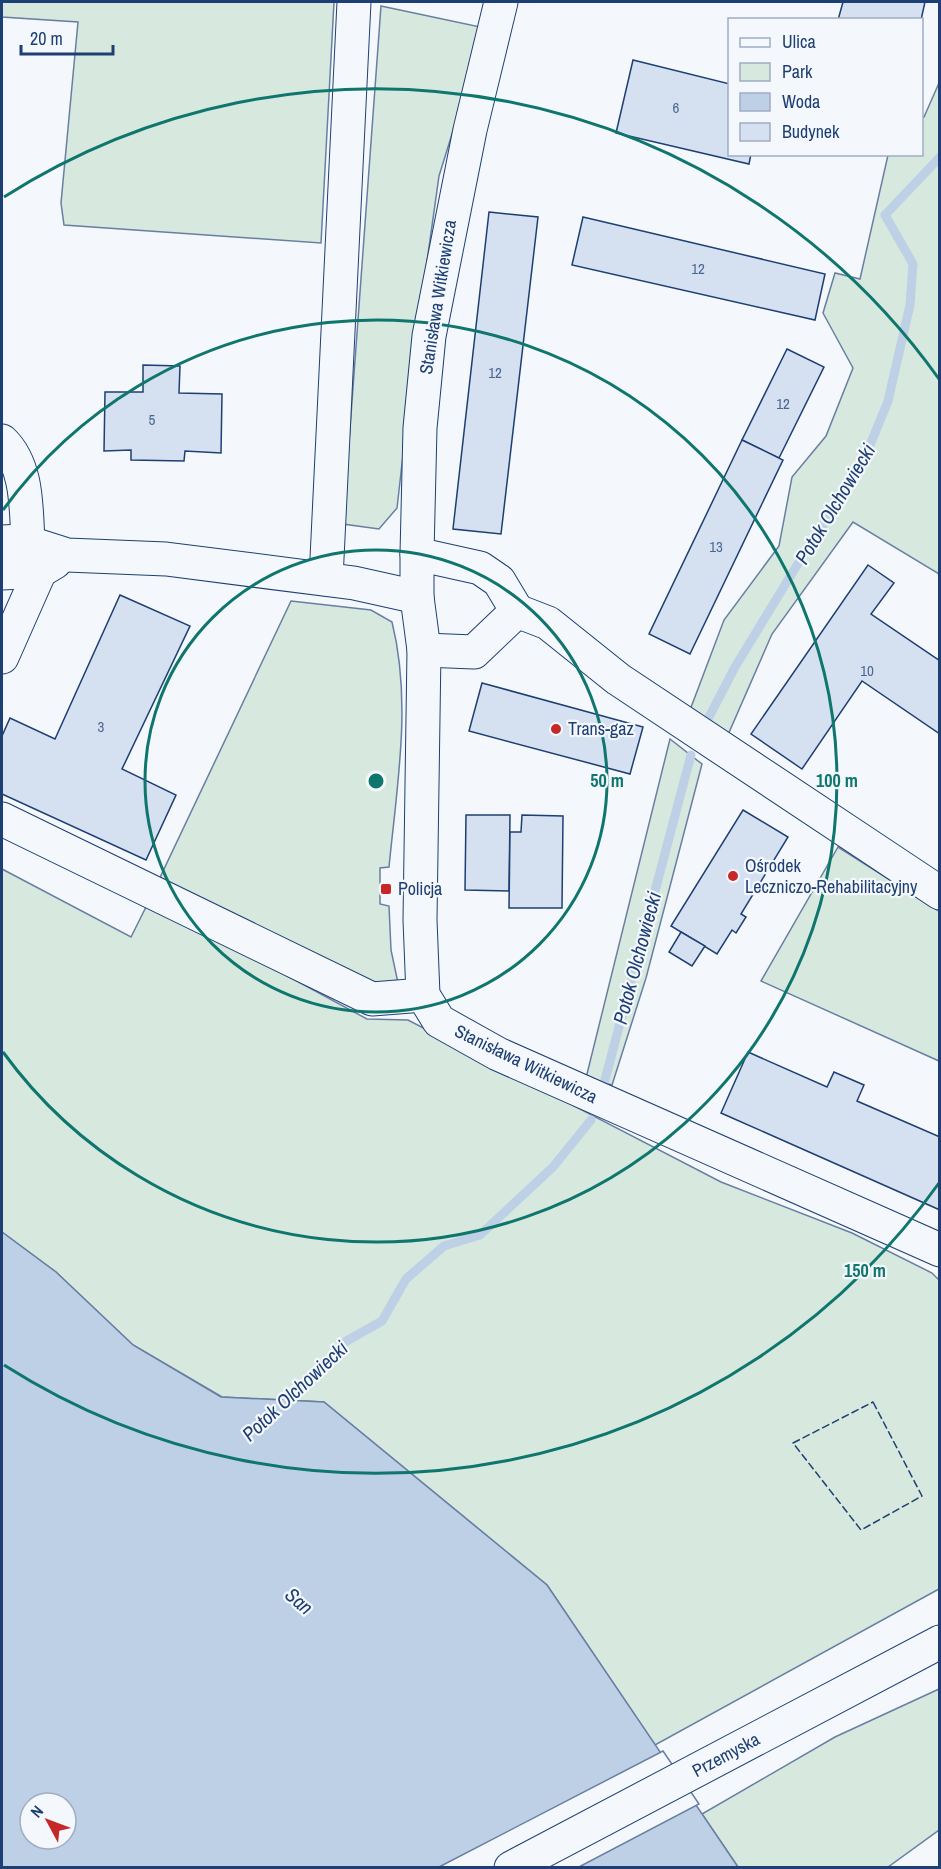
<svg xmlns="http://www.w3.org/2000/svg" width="941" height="1869" font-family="'Archivo Narrow',sans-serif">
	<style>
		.green { fill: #d7e8df; stroke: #687fa3; stroke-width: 1.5 }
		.water { fill: #bed0e5; stroke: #687fa3; stroke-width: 1.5; fill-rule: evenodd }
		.pier { fill: #f4f7fb; stroke: #687fa3; stroke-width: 1.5 }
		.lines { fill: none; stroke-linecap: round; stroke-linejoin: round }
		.stream { stroke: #bed0e5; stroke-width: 9 }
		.building { fill: #d5e0f0; stroke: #1d3f73; stroke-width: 1.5 }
		.minor-casing { stroke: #1d3f73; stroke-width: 35 }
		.major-casing { stroke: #1d3f73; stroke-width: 35 }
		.minor { stroke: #f4f7fb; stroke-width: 33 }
		.major { stroke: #f4f7fb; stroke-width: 33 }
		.fence { stroke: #1d3f73; stroke-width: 1.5; stroke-dasharray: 8 3; stroke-linecap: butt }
		.ring { fill: none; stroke: #0f766e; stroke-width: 3 }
		.poi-dot { fill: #c62828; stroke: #f4f7fb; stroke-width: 2 }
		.labels { text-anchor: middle; stroke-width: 4.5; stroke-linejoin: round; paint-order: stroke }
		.number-label { font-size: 15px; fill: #4b6792 }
		.street-label { font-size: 18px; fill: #1d3f73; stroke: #f4f7fb }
		.poi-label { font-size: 18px; fill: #1d3f73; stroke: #f4f7fb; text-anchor: start }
		.water-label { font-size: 20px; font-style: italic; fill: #1d3f73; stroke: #f4f7fb }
		.centre { fill: #0f766e; stroke: #f4f7fb; stroke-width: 3 }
		.ring-label { font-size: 18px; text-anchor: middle; font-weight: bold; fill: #0f766e; stroke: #f4f7fb; stroke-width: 4.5; stroke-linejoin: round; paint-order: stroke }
	</style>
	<rect width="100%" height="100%" fill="#f4f7fb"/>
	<g class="green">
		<polygon points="2,2 334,2 321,243 64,225 61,203 78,22 2,17"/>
		<polygon points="381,6 485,28 439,176 416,340 397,508 379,529 343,524"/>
		<polygon points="939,83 939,574 853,522 772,634 727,737 690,710 724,620 779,546 792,477 826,436 853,368 823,313 835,273 860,279 888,155 922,154 922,116 924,117"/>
		<path d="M291,601L371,610L392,622C412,702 397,785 389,867L380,868V904L389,906L391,950L398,983L374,987L156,886Z"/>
		<polygon points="670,739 702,764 646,978 612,1085 586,1078"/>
		<polygon points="838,847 939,911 939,1061 761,981"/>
		<polygon points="2,869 131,937 149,901 367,1019 408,1020 721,1182 852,1233 932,1273 940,1281 939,1589 655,1745 547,1585 324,1402 222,1397 133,1345 56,1272 2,1232"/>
		<polygon points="939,1689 939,1830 888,1867 738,1867 702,1814 835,1737"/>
	</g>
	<path class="water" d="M2,1232L56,1272L133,1345L221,1397L324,1402L547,1585L738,1867H2ZM30,1803H66V1839H30Z"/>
	<polygon class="pier" points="663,1751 699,1804 577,1868 439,1867"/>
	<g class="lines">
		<g class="stream">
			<polyline points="709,717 735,667 810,544 859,472 888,401 910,305 913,264 885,215 940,157"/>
			<polyline points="602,1091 691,755"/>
			<polyline points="280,1408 320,1373 343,1343 382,1321 406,1279 444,1246 480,1235 553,1167 591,1120"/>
		</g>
	</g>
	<g class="building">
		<polygon points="843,2 925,2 921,20 838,20"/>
		<polygon points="633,60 730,84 730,154 751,154 749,164 616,133"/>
		<polygon points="489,212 538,217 501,534 453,529"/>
		<polygon points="583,217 825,274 815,320 572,265"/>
		<polygon points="787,349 824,367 779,458 742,440"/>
		<polygon points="143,365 180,366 179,393 222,394 221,453 185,451 184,461 131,460 131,450 104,451 105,392 143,392"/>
		<polygon points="742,440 783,460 690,654 649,634"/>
		<polygon points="868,565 894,583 871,614 940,661 940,734 862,681 802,769 751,734"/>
		<polygon points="120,595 190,626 122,769 176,795 146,860 2,794 2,736 10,718 55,739"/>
		<polygon points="482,683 643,727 630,774 469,731"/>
		<polygon points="743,810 788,837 741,914 746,917 736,933 732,930 717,954 671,926"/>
		<polygon points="466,815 510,815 509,891 465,890"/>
		<polygon points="522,815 563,816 562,908 509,908 510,832 521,832"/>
		<polygon points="681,932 705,946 692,966 669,952"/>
		<polygon points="748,1052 827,1087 834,1072 864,1085 857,1101 940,1137 940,1210 721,1113"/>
	</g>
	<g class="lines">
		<g class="minor-casing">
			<g id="minor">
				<polyline points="501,2 470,130 429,336 420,428 417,554 417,597 424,650 420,920 423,995 439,1021 498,1054 940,1250"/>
				<path d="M2,441C28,466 26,508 28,542"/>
				<polyline points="2,542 23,541 67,555 166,559 354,583 417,597"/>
				<polyline points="417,554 480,568 499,581 517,611"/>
				<polyline points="2,573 40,571 55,562"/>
				<polyline points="326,579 354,2"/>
				<polyline points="424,650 474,652 517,611 548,623 618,679 940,893"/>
				<polyline points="2,657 40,571"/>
				<polyline points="2,819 372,999 423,995"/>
			</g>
		</g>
		<g class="major-casing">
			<polyline id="major" points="511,1868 940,1642"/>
		</g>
		<use href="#minor" class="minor"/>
		<use href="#major" class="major"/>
		<polygon class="fence" points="873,1402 922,1496 861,1530 793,1443"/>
	</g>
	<g class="ring">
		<circle cx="376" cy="781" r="231"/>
		<path d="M3 510A461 461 0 1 1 3 1052"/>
		<path d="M939 1183A692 692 0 0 1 4 1365M4 197A692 692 0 0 1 939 379"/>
	</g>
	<g class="poi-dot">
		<circle cx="556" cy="729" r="6"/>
		<circle cx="733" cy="876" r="6"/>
		<rect x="380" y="883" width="12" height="12" rx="3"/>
	</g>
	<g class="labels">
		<g class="number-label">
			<text x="676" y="113">6</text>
			<text x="698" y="274">12</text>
			<text x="495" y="378">12</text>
			<text x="783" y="409">12</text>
			<text x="152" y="425">5</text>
			<text x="716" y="552">13</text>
			<text x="867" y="676">10</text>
			<text x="101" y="732">3</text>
		</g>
		<g class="street-label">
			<text transform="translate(438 297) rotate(-81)" y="6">Stanisława Witkiewicza</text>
			<text transform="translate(526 1064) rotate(26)" y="6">Stanisława Witkiewicza</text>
			<text transform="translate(726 1755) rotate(-28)" y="6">Przemyska</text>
		</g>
		<g class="poi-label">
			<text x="568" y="735">Trans-gaz</text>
			<text x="745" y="872">Ośrodek<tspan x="745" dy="21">Leczniczo-Rehabilitacyjny</tspan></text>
			<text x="398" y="895">Policja</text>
		</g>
		<g class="water-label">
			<text transform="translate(835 504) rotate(-59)" y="7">Potok Olchowiecki</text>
			<text transform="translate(637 958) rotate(-75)" y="7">Potok Olchowiecki</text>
			<text transform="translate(295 1391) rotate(-43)" y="7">Potok Olchowiecki</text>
			<text transform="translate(299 1601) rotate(41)" y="7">San</text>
		</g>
	</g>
	<circle cx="376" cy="781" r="9" class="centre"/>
	<g class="ring-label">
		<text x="607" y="787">50 m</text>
		<text x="837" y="787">100 m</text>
		<text x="865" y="1277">150 m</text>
	</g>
	<rect width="941" height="1869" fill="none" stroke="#1d3f73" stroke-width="6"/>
	<rect x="728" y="18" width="195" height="138" fill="#f4f7fb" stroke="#9eadc5" stroke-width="1.5"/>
	<rect x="740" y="38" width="30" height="9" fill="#f4f7fb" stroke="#9eadc5" stroke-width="1.5"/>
	<text x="782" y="48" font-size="18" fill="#1d3f73">Ulica</text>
	<rect x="740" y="63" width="30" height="18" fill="#d7e8df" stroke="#9eadc5" stroke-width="1.5"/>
	<text x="782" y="78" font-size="18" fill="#1d3f73">Park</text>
	<rect x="740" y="93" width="30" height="18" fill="#bed0e5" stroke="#9eadc5" stroke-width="1.5"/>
	<text x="782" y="108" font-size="18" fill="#1d3f73">Woda</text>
	<rect x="740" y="123" width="30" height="18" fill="#d5e0f0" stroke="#9eadc5" stroke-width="1.5"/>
	<text x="782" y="138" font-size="18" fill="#1d3f73">Budynek</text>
	<g transform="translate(48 1821) rotate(311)"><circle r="28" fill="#f4f7fb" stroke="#9eadc5" stroke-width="1.5"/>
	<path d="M0-4.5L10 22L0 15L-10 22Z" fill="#c62828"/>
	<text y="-9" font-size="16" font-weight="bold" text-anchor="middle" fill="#1d3f73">N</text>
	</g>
	<path d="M21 45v9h92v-9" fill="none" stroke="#1d3f73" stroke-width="3"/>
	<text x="30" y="45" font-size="18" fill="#1d3f73" stroke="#f4f7fb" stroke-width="4.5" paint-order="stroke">20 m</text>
</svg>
